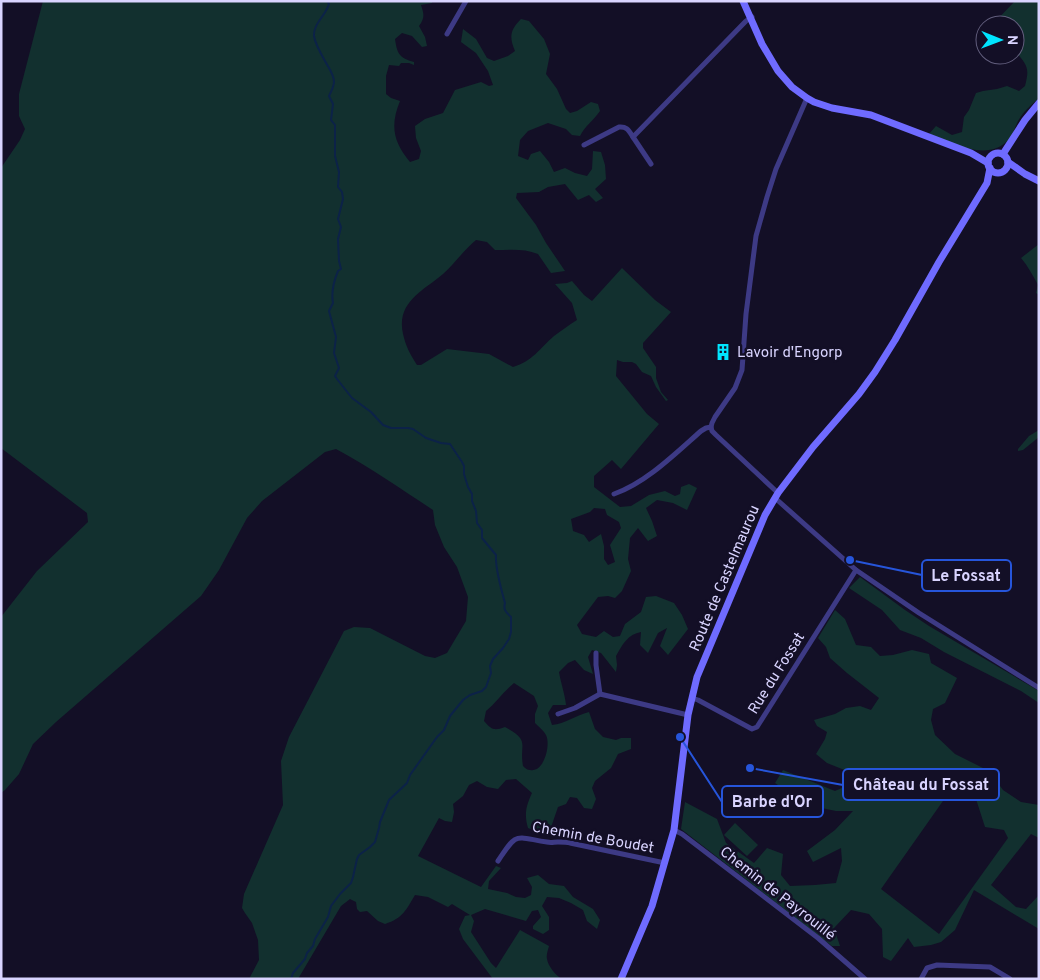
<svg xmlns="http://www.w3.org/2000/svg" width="1040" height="980" font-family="Overpass,sans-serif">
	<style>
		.green { fill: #12302f; fill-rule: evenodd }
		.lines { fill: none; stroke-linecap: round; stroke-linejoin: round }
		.stream { stroke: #0c2248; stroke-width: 2 }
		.street { stroke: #3d3a85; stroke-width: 5 }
		.secondary { stroke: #6f6bff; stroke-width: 7 }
		.labels { text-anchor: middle; stroke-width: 5; stroke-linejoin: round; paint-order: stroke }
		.poi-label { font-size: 15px; fill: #d9d4ff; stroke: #130f26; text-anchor: start }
		.street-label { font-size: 15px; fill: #d9d4ff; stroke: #130f26 }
		.leader { fill: none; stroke: #2655da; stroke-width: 2 }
		.callout-dot { fill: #2655da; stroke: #130f26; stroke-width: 2 }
		.callout { fill: #130f26; stroke: #2655da; stroke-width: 2 }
		.callout-label { font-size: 16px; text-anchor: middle; font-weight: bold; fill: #d9d4ff }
	</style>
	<rect width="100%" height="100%" fill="#130f26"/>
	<g class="green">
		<path d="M43,1H432V3L421,5C424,14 425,18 419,26L425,37L427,46L422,47L412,36L402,33L395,39C397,53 399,58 414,62V65L409,63H401L399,66L389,65L386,76V94L391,98L400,101C390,125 393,142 410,162L419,159L421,151L416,138L415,126L425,119L443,113L455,90L481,82L489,86L493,85L488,71L476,53L461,42L463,29L476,39L487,58L494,61L508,56L515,51C509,37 510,30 521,19L529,21L544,39L550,54L546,74L557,89L566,109L570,113L577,111L591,102L598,104L600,111C593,121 585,126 580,136L572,135L566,129L548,123L528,131L520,140L518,156L528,160L531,154L540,151L549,162L554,172L565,168L575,173L587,176L592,169L593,151L601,152L605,165L606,179L595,189L603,198L596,202L589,195L578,200L565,184L548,187L539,192L517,193L516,198L536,225L546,243L565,271L551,273L538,254C524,248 510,250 495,250L487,242L476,240C464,250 455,263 443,274C423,291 396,302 403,334C406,347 410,354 417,365H421L447,349L489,354L513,367C533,361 539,349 554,336C562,330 569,325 577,320L572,303L555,284L567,283L572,281L584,295L592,301L622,268L655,300L671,312L643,343V348L656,367V378L661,392L668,400L666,401L656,387L651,376L642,372L636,364L632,362H623L617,360L616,376L647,414L659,424L621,469L612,460L594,476V487L620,507L631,506L649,495L665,491L675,496L680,494L681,487L689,484L697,488L687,510L673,503L657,500L646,508L652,521L657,536L648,541L638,528L630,538L628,559L631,571L622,591L615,598L608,596L598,597L577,625L582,634L596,637L604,631L613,637L620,636L625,624L641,612L646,597L656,596L674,603L682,615L688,629L668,655L660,646L667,628L658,633L648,653L640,645L641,632C628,634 622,645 616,656L617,665L616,672L601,653L592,650L588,657L593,674L584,670L575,660L568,663L559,672C561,684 565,694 566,705H553L548,713L552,725C565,724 576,715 589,712L595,729L603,737L616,740L621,738H631V749L618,754L611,768L595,781L592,788L596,799L592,809L584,808L577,798L570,797L566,804L558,807L548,836L528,828C524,814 526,806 532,793L516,779L506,780L498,789L487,787L477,781L469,785L463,796L453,804L454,812L452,822L445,821L439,818L418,856L481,887L496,866L501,868L489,881L488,889L507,893L516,897L525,898L531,895L532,887L527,878L538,875L549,884L564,886L573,897L593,909L600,920L597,929L587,921L583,910L571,903L559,898L547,897L542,906L549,917V930L543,934L533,929V926L541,917L538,910L532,911L526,921L485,909L471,915L474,921L471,932L491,963L496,968L520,930L549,946C548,950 546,955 547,959C548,966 556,976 562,979H493L463,939L459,929L465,916L470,915L452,904L448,907L428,897L415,895C406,910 403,918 385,924L378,921L367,911L360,912L357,909L356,902L350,899L341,906L298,979H249L259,960L258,940L252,923L245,913L242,908L244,894L283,805L281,761L289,737L344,631L354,627L370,628L425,656L435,658L447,653L466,621L468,597L457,567L444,547L435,525L433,510C401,489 370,467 336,449L325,452L262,501L247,518L219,570L201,596L56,722L33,744L19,774L5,790L1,793V617L37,571L88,522L87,513L1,448V168L20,140L25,129L19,116V94ZM594,508L605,509L607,515L619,522L621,528L610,545L615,562L608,565L604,559V546L601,534L589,542L584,535L573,531L571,519L590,512ZM514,683L534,696L538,706L535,714V723C539,727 544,731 546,735C551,745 544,773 530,770C527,770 525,768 523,766C519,743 531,741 505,727C494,731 492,730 484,721L486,711C496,703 503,692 514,683Z"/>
		<path d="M1015,1H1039V98C1031,105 1023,112 1018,121C1015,127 1013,134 1009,139C989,163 952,143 929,134L936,126L952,135L962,132L964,117L969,110L976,93L983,91L997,89L1007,86L1019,91L1025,86C1030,67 1027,65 1015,51V25H992Z"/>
		<path d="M1039,244V295L1036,293L1038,285C1033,276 1028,266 1021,258Z"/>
		<polygon points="1039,430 1039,437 1023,450 1018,451 1018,449 1029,436"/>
		<polygon points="860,577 905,610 929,626 1039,691 1039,703 1021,691 944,652 921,638 900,630 882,610 849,588"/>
		<path d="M835,610L845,619L856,645L871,647L880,656L893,655L912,650L929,654L931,663L957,678L945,703L933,709L931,720L935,735L955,754L989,771L1003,790L1021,802L1039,805V838L1031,834L991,885L1016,907L1026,909L1039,895V929L974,890L955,930L941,942L931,945L914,947L908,938L891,961L883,957L882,929L869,914L851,910L834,928L840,946H832L681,829L685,802L717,819L726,843L754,863L767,848L783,854L781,875L790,886L815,885L836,883L842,861L841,848L813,862L807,851L835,830L853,811H836L807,805L775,783L783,770L835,791L844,787L847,771L827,763L816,754L825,739L827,732L817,726L814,720L835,714L846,708L860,706L871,710L879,698L847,673L830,658L826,647L818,638ZM950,791L976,799L985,827L1004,830L1008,838L939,934L881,889Z"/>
		<polygon points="735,823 758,845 747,856 724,835"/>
	</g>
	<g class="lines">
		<path class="stream" d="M291,979L293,973L305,959L307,953L313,946L315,939L328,917L331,906L340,894L351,883L353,877L357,859L359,855L370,847L375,842L379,828L380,822L389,800L407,783L410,775L437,737L444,730L450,716L463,700L470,695L482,691L486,687L491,673L490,666L493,659L503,648L509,639L511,632V617C506,612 503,610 505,603C501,589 495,568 496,555L482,538V530L477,523L476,511L472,501V494L468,487L464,474V466L462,462L450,444L441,443L426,438L413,429L408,428H391L383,425L371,412L352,398L337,379L335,376L339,368L334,353L336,337L329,311L333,303C331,292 333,283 338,271L341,269L339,261L338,239L341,227L338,219L343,199L342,192L338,187L339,172L335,156V125L331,120L333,104L329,96C331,92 334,86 334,82C334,74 328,67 325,61C321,54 315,43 314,36C313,24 326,15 329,4L327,1"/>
		<g class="street">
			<polyline points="447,34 466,1"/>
			<polyline points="633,137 651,164"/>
			<path d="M584,145L619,127C627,126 629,131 633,137L746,21L752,17"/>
			<polyline points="778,493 716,435 712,431 711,427 712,423 715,417 735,388 742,370 746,314 756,236 767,197 776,169 807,98"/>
			<path d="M614,494C646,483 676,453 701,431L706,428L711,427"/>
			<polyline points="775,498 856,570 919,613 1039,688"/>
			<polyline points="596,653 596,665 600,694"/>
			<polyline points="692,698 698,700 752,729 757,727 856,570"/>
			<polyline points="558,714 575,708 600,694 688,715"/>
			<polyline points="674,830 682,834 818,938 865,979"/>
			<path d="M498,861C518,831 514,837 547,842C551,843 554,842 558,842C562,842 567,842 570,843L665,863"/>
			<polyline points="921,979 927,968 937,965 990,967 1010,979"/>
		</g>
		<g class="secondary">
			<polyline points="743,1 762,44 778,71 792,87 807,98 814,102 832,108 871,115 971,153 988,163"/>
			<circle cx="998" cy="163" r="10"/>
			<polyline points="1003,154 1025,120 1039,103"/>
			<polyline points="1008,162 1025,174 1039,181"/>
			<polyline points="621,979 652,906 674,830 688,715 697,677 765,515 778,493 813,447 859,394 875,372 895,340 939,262 987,183 990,168"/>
		</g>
	</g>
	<defs>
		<g id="building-bare" transform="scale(1.35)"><path d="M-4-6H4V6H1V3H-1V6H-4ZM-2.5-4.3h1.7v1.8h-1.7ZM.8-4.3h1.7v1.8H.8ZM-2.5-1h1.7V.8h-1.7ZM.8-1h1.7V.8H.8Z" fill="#00e5ff" stroke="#130f26" stroke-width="2.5" paint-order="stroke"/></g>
	</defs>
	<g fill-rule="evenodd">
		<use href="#building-bare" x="723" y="352"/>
	</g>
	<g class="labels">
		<g class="poi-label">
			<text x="737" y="357">Lavoir d'Engorp</text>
		</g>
		<g class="street-label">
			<text transform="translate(724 578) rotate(-67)" y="5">Route de Castelmaurou</text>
			<text transform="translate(776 673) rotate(-58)" y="5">Rue du Fossat</text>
			<text transform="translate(593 837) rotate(10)" y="5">Chemin de Boudet</text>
			<text transform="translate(778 893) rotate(38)" y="5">Chemin de Payrouillé</text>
		</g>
	</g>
	<path class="leader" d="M850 560L922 575M750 768L843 785M680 737L722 802"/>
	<g class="callout-dot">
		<circle cx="850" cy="560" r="5"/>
		<circle cx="750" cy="768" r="5"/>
		<circle cx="680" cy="737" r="5"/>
	</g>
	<g class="callout">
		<rect x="922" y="560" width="89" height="31" rx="5"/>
		<rect x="843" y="769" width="156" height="31" rx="5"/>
		<rect x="722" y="786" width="101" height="31" rx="5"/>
	</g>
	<g class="callout-label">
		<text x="966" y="581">Le Fossat</text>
		<text x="921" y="790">Château du Fossat</text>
		<text x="772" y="807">Barbe d'Or</text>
	</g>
	<rect width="1040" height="980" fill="none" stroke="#d9d4ff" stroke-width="5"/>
	<g transform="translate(1000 40) rotate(91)"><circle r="24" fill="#130f26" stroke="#625e7d"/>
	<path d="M0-4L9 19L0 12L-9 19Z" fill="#00e5ff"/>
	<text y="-8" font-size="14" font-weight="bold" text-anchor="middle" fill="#d9d4ff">N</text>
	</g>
</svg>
